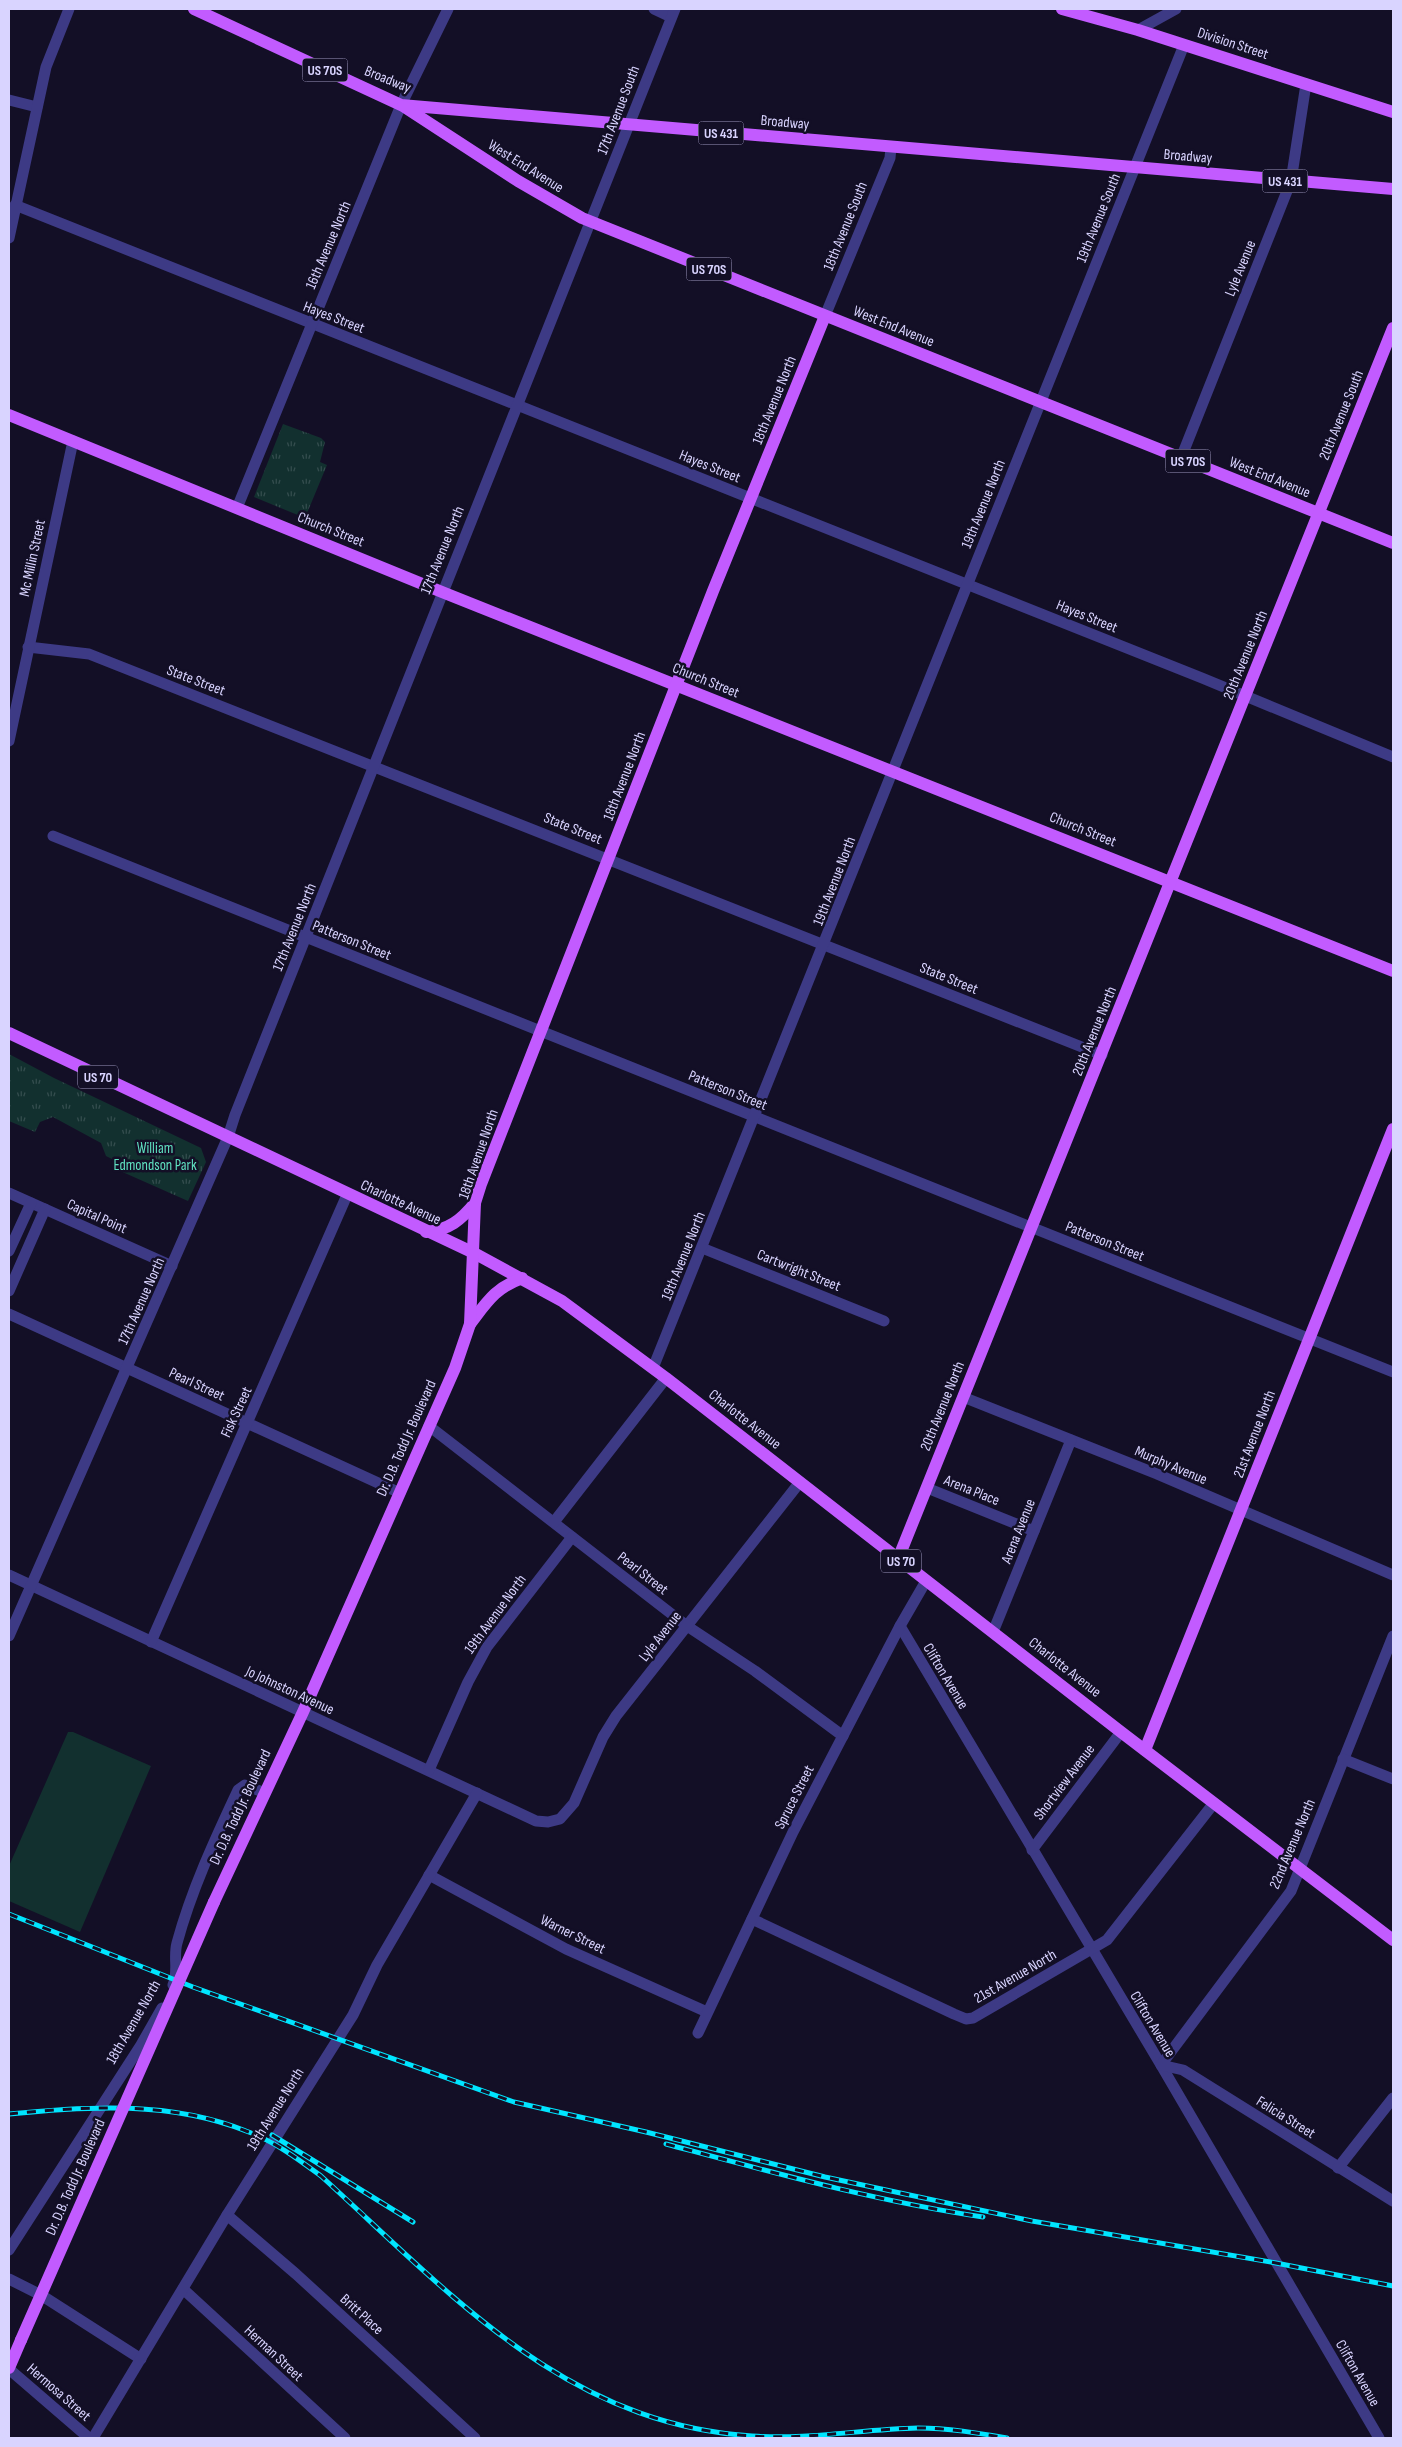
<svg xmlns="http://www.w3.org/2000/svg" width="1402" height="2447" font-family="'Sofia Sans Condensed',sans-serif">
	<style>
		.grass { fill: url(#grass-tufts) }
		.pitch { fill: #12302f }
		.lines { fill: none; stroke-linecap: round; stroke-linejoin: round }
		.minor { stroke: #3d3a85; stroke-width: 11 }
		.major { stroke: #c25bff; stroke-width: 12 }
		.rail-casing { stroke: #00e5ff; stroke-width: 5 }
		.rail { stroke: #130f26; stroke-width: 3; stroke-dasharray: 9; stroke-linecap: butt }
		.major-bridge { stroke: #c25bff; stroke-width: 12 }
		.labels { text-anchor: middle; stroke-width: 5; stroke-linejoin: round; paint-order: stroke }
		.shield { fill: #130f26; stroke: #9e99be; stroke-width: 1 }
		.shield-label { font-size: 14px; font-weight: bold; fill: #d9d4ff }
		.street-label { font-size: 15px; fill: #d9d4ff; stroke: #130f26 }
		.park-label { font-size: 15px; fill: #5fe0c0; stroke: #130f26 }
	</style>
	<defs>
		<pattern id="grass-tufts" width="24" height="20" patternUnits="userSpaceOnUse" patternTransform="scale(1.25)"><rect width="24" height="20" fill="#12302f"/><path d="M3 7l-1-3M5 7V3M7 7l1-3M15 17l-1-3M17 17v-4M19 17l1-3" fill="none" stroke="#344d4e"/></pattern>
	</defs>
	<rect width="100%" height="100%" fill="#130f26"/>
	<g class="grass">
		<polygon points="283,424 321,438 325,442 320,462 327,465 305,518 254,497"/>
		<polygon points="9,1054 54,1078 201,1148 206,1162 188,1201 118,1170 120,1163 106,1156 101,1143 53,1117 40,1122 35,1132 9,1121"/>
	</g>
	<polygon class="pitch" points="68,1732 73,1732 151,1766 80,1932 9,1901 9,1866"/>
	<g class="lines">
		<g class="minor">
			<polyline points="654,9 671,17"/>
			<polyline points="1138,30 1176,9"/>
			<polyline points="9,100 37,107"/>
			<polyline points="15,205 1202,678 1393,757"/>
			<polyline points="9,238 46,67 69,9"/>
			<polyline points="825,316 890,158 891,147"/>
			<polyline points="1181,458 1291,181 1306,84"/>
			<polyline points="237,508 401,105 448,9"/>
			<polyline points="28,647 89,654 1102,1055"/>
			<polyline points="9,741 73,441"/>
			<polyline points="53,836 1393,1372"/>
			<polyline points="9,1193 172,1266"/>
			<polyline points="702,1248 884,1321"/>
			<polyline points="9,1251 31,1203"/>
			<polyline points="9,1291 45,1209"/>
			<polyline points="9,1314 400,1493"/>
			<polyline points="653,1368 1184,45"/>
			<polyline points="963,1397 1157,1474 1393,1575"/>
			<polyline points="429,1426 687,1626 755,1671 843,1736"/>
			<polyline points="927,1488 1034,1531"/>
			<polyline points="554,1522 666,1378"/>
			<polyline points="9,1575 536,1821 548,1822 560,1819 574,1803 603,1737 616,1716 800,1482"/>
			<polyline points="900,1626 1161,2065 1379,2438"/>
			<polyline points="993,1632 1071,1440"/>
			<polyline points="9,1636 228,1137 235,1115 675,9"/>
			<polyline points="1393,1636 1291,1891 1161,2065 1183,2070 1393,2201"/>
			<polyline points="151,1642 347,1195"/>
			<polyline points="1343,1759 1393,1779"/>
			<polyline points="429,1770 468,1682 487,1647 572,1537"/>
			<polyline points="1032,1850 1121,1732"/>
			<polyline points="429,1875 566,1949 707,2012"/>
			<polyline points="752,1919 954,2014 966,2019 973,2018 1107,1940 1214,1803"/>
			<path d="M173,1985C179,1971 173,1957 177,1943C191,1891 215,1839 238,1790L245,1785L265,1793"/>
			<polyline points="698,2033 793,1832 900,1626 926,1581"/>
			<polyline points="1338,2168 1393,2098"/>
			<polyline points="227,2215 296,2274 475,2438"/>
			<polyline points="9,2250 141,2045 162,2008"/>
			<polyline points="9,2279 41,2295 141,2359"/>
			<polyline points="183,2289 345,2438"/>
			<polyline points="9,2369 89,2438"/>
			<polyline points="93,2438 227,2215 353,2015 377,1965 477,1793"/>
		</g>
		<g class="major">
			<polyline points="194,9 401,105 1393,189"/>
			<polyline points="1062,9 1138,30 1393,112"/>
			<polyline points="403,106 518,181 582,218 1393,543"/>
			<polyline points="9,415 442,592 1393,971"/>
			<polyline points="9,1033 474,1253 562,1301 666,1378 1121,1732 1393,1940"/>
			<path d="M426,1232C449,1230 461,1220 475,1203"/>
			<path d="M470,1324C487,1302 495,1288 522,1278"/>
			<polyline points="898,1559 1393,328"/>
			<polyline points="1145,1750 1393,1129"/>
			<polyline points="214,1902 303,1712 455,1368 470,1324 475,1203 481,1184 713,591 825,316"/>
			<polyline points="9,2368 21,2340"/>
		</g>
		<g class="rail-casing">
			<g id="rail">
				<polyline points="9,1914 193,1987 514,2102 646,2132 825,2177 1032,2221 1276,2263 1393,2286"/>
				<path d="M9,2114C88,2106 171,2101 246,2131C274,2141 298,2159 321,2176C451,2294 565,2424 752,2436C808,2440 863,2429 918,2428C948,2428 978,2433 1007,2438"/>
				<polyline points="272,2135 413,2222"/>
				<path d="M666,2144C771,2172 875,2201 983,2217"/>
			</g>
		</g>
		<use href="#rail" class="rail"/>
		<polyline class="major-bridge" points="21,2340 214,1902"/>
	</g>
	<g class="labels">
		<g class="shield">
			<rect x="302.5" y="58.5" width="45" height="23" rx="4"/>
			<rect x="698.5" y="121.5" width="45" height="23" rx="4"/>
			<rect x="1262.5" y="169.5" width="45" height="23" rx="4"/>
			<rect x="686.5" y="257.5" width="45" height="23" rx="4"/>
			<rect x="1165.5" y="449.5" width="45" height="23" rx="4"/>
			<rect x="78" y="1065.5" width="40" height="23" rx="4"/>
			<rect x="881" y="1549.5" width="40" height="23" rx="4"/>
		</g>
		<g class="shield-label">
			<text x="325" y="75">US 70S</text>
			<text x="721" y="138">US 431</text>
			<text x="1285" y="186">US 431</text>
			<text x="709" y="274">US 70S</text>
			<text x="1188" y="466">US 70S</text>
			<text x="98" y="1082">US 70</text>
			<text x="901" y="1566">US 70</text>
		</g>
		<g class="street-label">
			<text transform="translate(1233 43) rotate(18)" y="5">Division Street</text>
			<text transform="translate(388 79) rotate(22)" y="5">Broadway</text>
			<text transform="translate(618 110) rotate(-69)" y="5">17th Avenue South</text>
			<text transform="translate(785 122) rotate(5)" y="5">Broadway</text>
			<text transform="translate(1188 156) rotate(5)" y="5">Broadway</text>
			<text transform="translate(526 166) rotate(32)" y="5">West End Avenue</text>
			<text transform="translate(1098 218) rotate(-68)" y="5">19th Avenue South</text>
			<text transform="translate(845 226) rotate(-68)" y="5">18th Avenue South</text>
			<text transform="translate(328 245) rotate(-67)" y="5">16th Avenue North</text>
			<text transform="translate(1240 268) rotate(-68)" y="5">Lyle Avenue</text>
			<text transform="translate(334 317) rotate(21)" y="5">Hayes Street</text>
			<text transform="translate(894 326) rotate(22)" y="5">West End Avenue</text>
			<text transform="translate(774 400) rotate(-68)" y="5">18th Avenue North</text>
			<text transform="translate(1341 415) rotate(-68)" y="5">20th Avenue South</text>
			<text transform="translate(710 466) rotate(22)" y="5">Hayes Street</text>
			<text transform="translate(1270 477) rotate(22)" y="5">West End Avenue</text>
			<text transform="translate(983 504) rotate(-68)" y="5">19th Avenue North</text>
			<text transform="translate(331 529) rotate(22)" y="5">Church Street</text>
			<text transform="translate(442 550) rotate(-68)" y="5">17th Avenue North</text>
			<text transform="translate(32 558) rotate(-78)" y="5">Mc Millin Street</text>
			<text transform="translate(1087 616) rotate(22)" y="5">Hayes Street</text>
			<text transform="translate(1245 655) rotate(-68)" y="5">20th Avenue North</text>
			<text transform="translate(196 680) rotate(21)" y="5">State Street</text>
			<text transform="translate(706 680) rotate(22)" y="5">Church Street</text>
			<text transform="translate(624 776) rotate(-69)" y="5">18th Avenue North</text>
			<text transform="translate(573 828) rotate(22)" y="5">State Street</text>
			<text transform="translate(1083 829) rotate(22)" y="5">Church Street</text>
			<text transform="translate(834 881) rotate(-69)" y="5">19th Avenue North</text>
			<text transform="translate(294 927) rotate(-68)" y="5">17th Avenue North</text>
			<text transform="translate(352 940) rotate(22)" y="5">Patterson Street</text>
			<text transform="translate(949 978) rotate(22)" y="5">State Street</text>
			<text transform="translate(1094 1031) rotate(-68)" y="5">20th Avenue North</text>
			<text transform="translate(728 1090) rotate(22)" y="5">Patterson Street</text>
			<text transform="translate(478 1154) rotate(-71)" y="5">18th Avenue North</text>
			<text transform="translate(401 1202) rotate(25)" y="5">Charlotte Avenue</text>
			<text transform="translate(97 1216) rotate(24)" y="5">Capital Point</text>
			<text transform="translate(1105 1241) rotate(22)" y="5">Patterson Street</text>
			<text transform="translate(683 1256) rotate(-68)" y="5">19th Avenue North</text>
			<text transform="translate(799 1270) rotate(22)" y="5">Cartwright Street</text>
			<text transform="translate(141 1301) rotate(-66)" y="5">17th Avenue North</text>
			<text transform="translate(197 1384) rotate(25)" y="5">Pearl Street</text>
			<text transform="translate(942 1406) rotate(-68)" y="5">20th Avenue North</text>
			<text transform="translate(236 1412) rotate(-65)" y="5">Fisk Street</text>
			<text transform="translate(745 1419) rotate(38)" y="5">Charlotte Avenue</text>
			<text transform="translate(1254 1434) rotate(-69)" y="5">21st Avenue North</text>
			<text transform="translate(406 1438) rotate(-66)" y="5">Dr. D.B. Todd Jr. Boulevard</text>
			<text transform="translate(1171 1465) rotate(23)" y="5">Murphy Avenue</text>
			<text transform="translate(972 1490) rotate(22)" y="5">Arena Place</text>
			<text transform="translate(1018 1531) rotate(-68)" y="5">Arena Avenue</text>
			<text transform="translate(643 1573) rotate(38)" y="5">Pearl Street</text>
			<text transform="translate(495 1614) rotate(-54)" y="5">19th Avenue North</text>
			<text transform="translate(660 1636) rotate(-52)" y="5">Lyle Avenue</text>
			<text transform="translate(1065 1667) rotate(38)" y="5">Charlotte Avenue</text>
			<text transform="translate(946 1676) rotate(59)" y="5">Clifton Avenue</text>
			<text transform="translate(290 1690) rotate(25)" y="5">Jo Johnston Avenue</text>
			<text transform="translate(1064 1782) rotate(-53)" y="5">Shortview Avenue</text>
			<text transform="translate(794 1797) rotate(-63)" y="5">Spruce Street</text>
			<text transform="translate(240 1807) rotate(-65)" y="5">Dr. D.B. Todd Jr. Boulevard</text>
			<text transform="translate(1292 1844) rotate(-67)" y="5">22nd Avenue North</text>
			<text transform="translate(573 1934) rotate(26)" y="5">Warner Street</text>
			<text transform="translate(1015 1976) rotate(-30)" y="5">21st Avenue North</text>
			<text transform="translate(133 2022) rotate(-60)" y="5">18th Avenue North</text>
			<text transform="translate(1153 2024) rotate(59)" y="5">Clifton Avenue</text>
			<text transform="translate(275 2109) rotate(-58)" y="5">19th Avenue North</text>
			<text transform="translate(1286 2117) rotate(32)" y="5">Felicia Street</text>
			<text transform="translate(75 2177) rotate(-66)" y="5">Dr. D.B. Todd Jr. Boulevard</text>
			<text transform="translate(362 2314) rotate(42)" y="5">Britt Place</text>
			<text transform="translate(274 2353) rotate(43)" y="5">Herman Street</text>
			<text transform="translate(1358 2373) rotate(60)" y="5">Clifton Avenue</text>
			<text transform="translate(59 2392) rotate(41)" y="5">Hermosa Street</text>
		</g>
		<g class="park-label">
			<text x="155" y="1153">William<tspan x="155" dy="17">Edmondson Park</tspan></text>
		</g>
	</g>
	<rect width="1402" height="2447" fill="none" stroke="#d9d4ff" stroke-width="20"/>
</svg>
